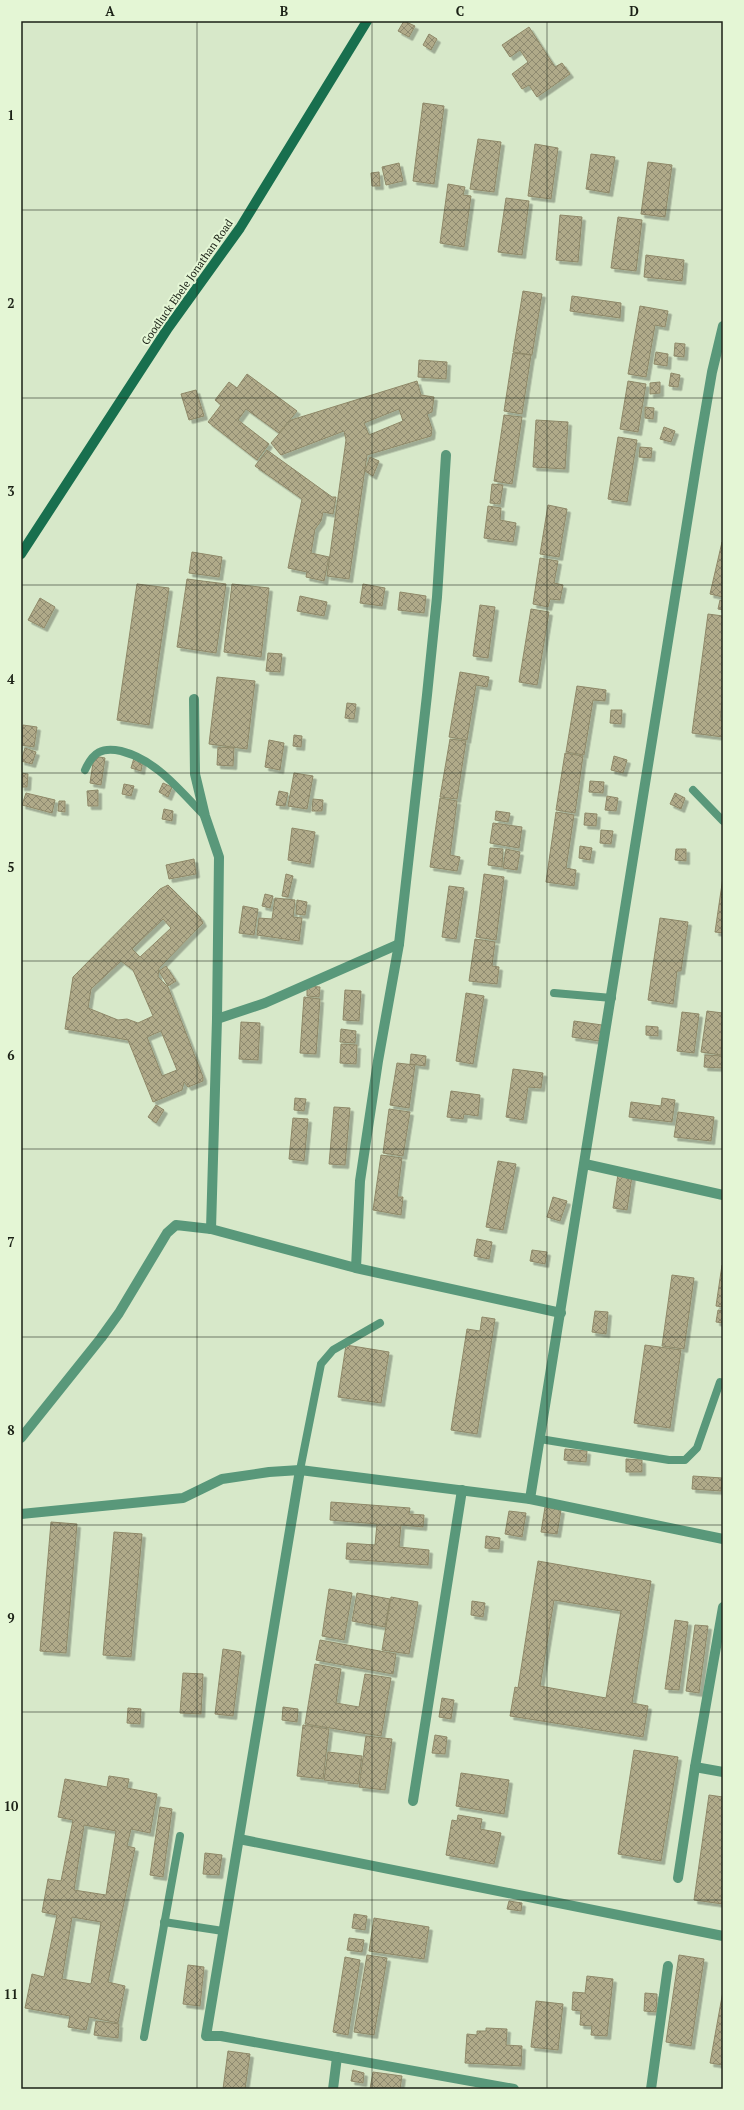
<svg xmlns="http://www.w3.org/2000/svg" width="744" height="2110" font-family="'PT Serif',serif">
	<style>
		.building { fill: url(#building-cross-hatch); stroke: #8e8868; fill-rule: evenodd; filter: url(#shadow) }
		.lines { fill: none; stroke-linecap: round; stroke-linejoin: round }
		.lane { stroke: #59987a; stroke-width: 8 }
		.street { stroke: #59987a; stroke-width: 10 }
		.secondary { stroke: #186f4e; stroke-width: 10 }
		.grid { fill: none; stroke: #1b2116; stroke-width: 1; stroke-opacity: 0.55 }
		.labels { text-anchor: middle; stroke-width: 4; stroke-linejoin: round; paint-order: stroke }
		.street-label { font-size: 11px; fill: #1b2116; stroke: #e4f6d5 }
		.neatline { fill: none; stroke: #1b2116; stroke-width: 1.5 }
		.grid-label { font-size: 13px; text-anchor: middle; font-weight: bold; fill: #1b2116 }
	</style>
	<defs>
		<pattern id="building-cross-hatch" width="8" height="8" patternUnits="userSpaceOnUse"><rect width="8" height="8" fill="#b0aa89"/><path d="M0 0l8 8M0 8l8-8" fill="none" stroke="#8e8a6f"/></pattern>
		<filter id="shadow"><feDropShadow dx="3.5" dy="3.5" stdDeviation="0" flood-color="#0004"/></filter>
	</defs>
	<rect width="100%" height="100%" fill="#d7e8c9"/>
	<g class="building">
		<polygon points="404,21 415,26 409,37 398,31"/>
		<polygon points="529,27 555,67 562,63 570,74 537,97 529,85 522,89 512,74 528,62 520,50 510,57 502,45"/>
		<polygon points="429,34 437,39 431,50 423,45"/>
		<polygon points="423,103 444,106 434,184 413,181"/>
		<polygon points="478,139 501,142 494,192 470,189"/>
		<polygon points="535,144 558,148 551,199 528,196"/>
		<polygon points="591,154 615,157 609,193 586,189"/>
		<polygon points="648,162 672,165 665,217 641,214"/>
		<polygon points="399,163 403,181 386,185 382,167"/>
		<polygon points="379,172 380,186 372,186 371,173"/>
		<polygon points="448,184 465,187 463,195 471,196 464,247 440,243"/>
		<polygon points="506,198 529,201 522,255 498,252"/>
		<polygon points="560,215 582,217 578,262 556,260"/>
		<polygon points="618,217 642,220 636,271 611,268"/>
		<polygon points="646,255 684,260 682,281 644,277"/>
		<polygon points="523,291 542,294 532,355 513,352"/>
		<polygon points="572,296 621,303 620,318 570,311"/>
		<polygon points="640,306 668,311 665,327 655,325 646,377 628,374"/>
		<polygon points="675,343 685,344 684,357 674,356"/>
		<polygon points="656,352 668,354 667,366 654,364"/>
		<polygon points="513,353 531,355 522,414 504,411"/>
		<polygon points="419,360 447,362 446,379 418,377"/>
		<polygon points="671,373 680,375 678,387 669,386"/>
		<polygon points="247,374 297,411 279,433 246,409 238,420 269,444 257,460 208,422 221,405 215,400 229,382 237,388"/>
		<path d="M417,381L421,395L434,397L432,412L427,414L432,429L431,436L367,455L349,579L327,576L346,440L344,431L281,455L271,443L291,420ZM399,409L403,421L369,435L364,423Z"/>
		<polygon points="628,381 646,384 638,432 620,429"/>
		<polygon points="660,382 660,393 650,394 650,383"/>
		<polygon points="196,390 204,416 189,420 181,394"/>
		<polygon points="645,407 654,408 653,419 645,418"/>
		<polygon points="504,415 522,417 512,484 494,481"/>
		<polygon points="536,420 568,422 565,469 533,467"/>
		<polygon points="664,427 675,431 671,442 660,439"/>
		<polygon points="618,437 637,440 627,502 608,499"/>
		<polygon points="640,447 652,448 651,458 639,457"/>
		<polygon points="267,450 332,497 336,497 333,514 323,512 321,521 315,529 311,553 329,557 324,581 306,577 307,572 288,568 302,499 255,466"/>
		<polygon points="370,457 379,461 373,476 365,471"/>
		<polygon points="492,484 503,485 500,504 490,503"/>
		<polygon points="548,505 567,509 559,557 540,554"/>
		<polygon points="488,506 501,508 500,520 516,523 513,542 484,538"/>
		<polygon points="722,542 723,543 723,597 710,594"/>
		<polygon points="192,552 222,557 219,577 189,573"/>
		<polygon points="540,558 558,561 554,583 563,585 560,600 550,599 548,607 533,604"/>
		<polygon points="187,579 226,584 216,653 177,647"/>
		<polygon points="137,584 169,588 149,725 117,720"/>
		<polygon points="232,584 269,588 261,657 224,652"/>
		<polygon points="363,584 385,588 382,606 360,603"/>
		<polygon points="400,592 426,596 424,613 398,610"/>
		<polygon points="300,596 327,602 324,616 297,611"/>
		<polygon points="40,598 55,607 44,628 28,620"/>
		<polygon points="720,600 723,601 723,610 718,609"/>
		<polygon points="480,605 495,607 488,658 473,656"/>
		<polygon points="531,609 549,612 537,685 519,682"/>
		<polygon points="708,614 723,616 723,695 720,720 723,720 723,737 692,733"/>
		<polygon points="268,653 282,654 280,672 266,671"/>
		<polygon points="460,672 489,677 487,687 476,685 467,740 449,737"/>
		<polygon points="217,677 255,681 247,749 209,744"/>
		<polygon points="577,686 606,690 605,701 593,700 584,755 566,752"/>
		<polygon points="347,703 356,704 354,719 345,718"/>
		<polygon points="611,710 622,710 621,724 610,723"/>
		<polygon points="23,725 37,727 34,747 21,745"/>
		<polygon points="294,735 302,736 301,747 293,746"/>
		<polygon points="450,739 466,741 457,799 440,797"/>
		<polygon points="269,740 284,743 280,770 265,767"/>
		<polygon points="218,747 234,748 233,766 217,765"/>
		<polygon points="25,748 36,752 32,764 21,761"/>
		<polygon points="565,753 583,756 575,813 556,810"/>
		<polygon points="94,756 105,758 101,785 90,783"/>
		<polygon points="614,756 627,760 623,773 611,770"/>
		<polygon points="134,758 143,760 141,771 131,768"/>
		<polygon points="21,773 28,774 27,787 21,787"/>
		<polygon points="294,773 313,776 307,809 288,806"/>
		<polygon points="590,781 604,782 603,793 589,792"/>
		<polygon points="163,783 172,787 168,797 159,792"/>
		<polygon points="124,784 134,786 131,796 122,794"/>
		<polygon points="98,790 98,806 88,806 87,791"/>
		<polygon points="279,791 288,793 285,806 276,805"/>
		<polygon points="26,793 55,800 52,813 22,805"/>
		<polygon points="675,793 685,798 681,809 670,804"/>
		<polygon points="607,796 618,798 616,811 605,810"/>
		<polygon points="440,798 457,801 450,855 460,857 457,871 430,867"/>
		<polygon points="313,799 323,800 322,811 312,811"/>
		<polygon points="59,801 65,801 65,812 58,811"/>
		<polygon points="164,809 173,811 172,821 162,819"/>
		<polygon points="496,811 510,813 508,822 495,820"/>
		<polygon points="556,812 574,815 566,868 576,870 574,886 546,882"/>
		<polygon points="585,813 597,814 596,826 584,825"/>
		<polygon points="493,823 522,827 519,848 490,843"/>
		<polygon points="292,828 315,832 310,864 288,860"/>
		<polygon points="601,830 613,831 611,844 600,843"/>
		<polygon points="580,846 592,848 590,860 579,858"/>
		<polygon points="490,848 503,849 502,867 488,865"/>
		<polygon points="506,849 520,852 517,870 503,868"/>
		<polygon points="676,849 686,849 686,861 675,860"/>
		<polygon points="194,859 196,874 169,879 166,865"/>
		<polygon points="286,874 293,876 288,897 282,896"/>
		<polygon points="484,874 504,877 496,940 476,937"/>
		<polygon points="723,877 723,933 715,932"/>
		<path d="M168,885L200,917L203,923L159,968L158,977L168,987L203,1077V1081L188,1087L184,1082L182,1090L153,1102L128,1040L65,1029L73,977L160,889ZM163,919L171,928L140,957L132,949ZM121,961L133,970L153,1016L138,1023L127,1019L118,1020L88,1008L91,989ZM161,1031L177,1070L162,1076L147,1037Z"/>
		<polygon points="449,886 464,888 456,939 442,937"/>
		<polygon points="265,894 273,896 270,908 262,906"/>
		<polygon points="275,898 295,900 293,917 302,918 299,941 257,935 259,918 272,919"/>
		<polygon points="297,900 307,902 305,915 296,914"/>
		<polygon points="243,906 258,909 254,935 239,933"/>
		<polygon points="660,918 688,922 681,971 677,971 673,1004 648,1000"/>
		<polygon points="475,939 495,942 492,966 499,967 497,984 469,981"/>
		<polygon points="166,966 176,981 168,986 159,971"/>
		<polygon points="307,986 320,987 319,997 307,996"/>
		<polygon points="345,990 361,991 359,1021 343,1020"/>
		<polygon points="466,993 484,996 473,1064 456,1061"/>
		<polygon points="304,997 320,999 316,1054 300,1053"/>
		<polygon points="707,1011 723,1013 721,1055 701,1052"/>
		<polygon points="682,1012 699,1014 694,1053 677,1051"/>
		<polygon points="574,1021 602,1025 599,1041 572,1037"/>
		<polygon points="241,1022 260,1023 258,1060 239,1059"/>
		<polygon points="646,1026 658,1027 658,1036 646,1035"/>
		<polygon points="341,1029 356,1031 355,1043 340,1042"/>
		<polygon points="341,1044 357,1045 356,1064 340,1063"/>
		<polygon points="411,1054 426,1056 425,1066 410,1064"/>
		<polygon points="705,1055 723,1056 723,1068 704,1067"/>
		<polygon points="397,1063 415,1065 409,1108 390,1105"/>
		<polygon points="513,1069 543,1073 541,1088 528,1087 523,1120 506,1117"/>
		<polygon points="451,1091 480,1095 478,1116 464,1114 463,1119 447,1117"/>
		<polygon points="295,1098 306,1099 304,1111 294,1110"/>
		<polygon points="662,1098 675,1100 672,1122 629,1117 631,1102 661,1106"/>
		<polygon points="156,1105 164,1110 156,1123 148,1117"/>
		<polygon points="334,1107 350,1108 345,1165 329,1164"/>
		<polygon points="389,1109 410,1112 403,1156 383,1153"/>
		<polygon points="678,1112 714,1117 711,1141 674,1137"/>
		<polygon points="293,1118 308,1119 304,1161 289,1159"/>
		<polygon points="381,1155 402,1158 397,1197 403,1197 401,1215 373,1210"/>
		<polygon points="498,1161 516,1164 503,1230 486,1227"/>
		<polygon points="618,1174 632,1176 627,1210 613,1208"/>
		<polygon points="553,1197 567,1201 560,1221 547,1217"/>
		<polygon points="477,1239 492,1242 489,1259 474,1256"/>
		<polygon points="532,1250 547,1252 545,1264 530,1261"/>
		<polygon points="722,1265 723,1265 723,1307 716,1306"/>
		<polygon points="672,1275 694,1278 684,1349 662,1346"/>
		<polygon points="718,1310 723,1311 723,1323 716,1322"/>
		<polygon points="595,1311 608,1312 606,1334 592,1332"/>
		<polygon points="482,1317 495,1319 477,1434 451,1430 467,1329 480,1331"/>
		<polygon points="346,1345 389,1352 381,1403 338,1397"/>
		<polygon points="645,1345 681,1350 670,1428 634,1423"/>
		<polygon points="565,1449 587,1451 586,1462 564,1460"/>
		<polygon points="626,1459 642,1460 642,1472 626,1472"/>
		<polygon points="693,1476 722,1478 721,1491 692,1489"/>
		<polygon points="331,1502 410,1508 409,1514 424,1515 423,1527 401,1525 399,1547 429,1550 428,1565 346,1559 347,1543 375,1545 377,1524 330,1520"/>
		<polygon points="545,1507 561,1510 557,1534 541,1532"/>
		<polygon points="509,1511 526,1513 522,1537 505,1534"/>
		<polygon points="51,1522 77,1524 66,1653 40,1651"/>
		<polygon points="114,1532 142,1534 131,1657 103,1655"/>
		<polygon points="486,1536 500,1538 499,1549 485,1548"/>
		<path d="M538,1561L651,1581L632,1703L648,1706L643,1737L510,1716L515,1687L518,1688ZM554,1600L621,1611L606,1698L540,1686Z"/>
		<polygon points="329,1589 352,1593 344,1640 322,1636"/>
		<polygon points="357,1593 390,1599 385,1627 352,1621"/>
		<polygon points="391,1597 418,1602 409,1654 382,1650"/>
		<polygon points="472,1601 485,1603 483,1617 471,1615"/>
		<polygon points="675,1620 688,1622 679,1690 665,1689"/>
		<polygon points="695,1625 708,1626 699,1693 686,1691"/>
		<polygon points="320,1640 396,1654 393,1674 316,1660"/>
		<polygon points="223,1649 241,1652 233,1716 215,1714"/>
		<polygon points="315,1664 341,1669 336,1703 359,1707 365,1674 391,1678 381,1736 305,1724"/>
		<polygon points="183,1673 203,1674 201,1714 180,1713"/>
		<polygon points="442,1698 454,1700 451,1719 439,1717"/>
		<polygon points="283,1707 298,1709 297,1722 282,1720"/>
		<polygon points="128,1708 141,1709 140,1724 127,1723"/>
		<polygon points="303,1725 329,1729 323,1779 297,1776"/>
		<polygon points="435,1735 447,1737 445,1754 432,1753"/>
		<polygon points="366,1736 392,1739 385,1790 359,1787"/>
		<polygon points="634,1750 678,1757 661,1861 618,1854"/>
		<polygon points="328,1752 362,1756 358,1784 324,1780"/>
		<polygon points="461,1773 509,1780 504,1814 456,1806"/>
		<path d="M109,1776L129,1779L127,1788L157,1794L150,1833L131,1829L127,1846L135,1848L108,1982L125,1986L118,2023L89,2017L86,2030L68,2027L70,2016L25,2008L32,1974L44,1977L57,1915L42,1912L48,1879L61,1881L73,1820L58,1817L65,1779L107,1787ZM84,1825L116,1831L106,1895L74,1890ZM72,1917L101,1922L91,1984L62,1979Z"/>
		<polygon points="709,1795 723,1797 723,1904 694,1900"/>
		<polygon points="160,1807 172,1809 163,1877 150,1875"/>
		<polygon points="458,1815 482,1819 480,1829 501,1833 494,1864 446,1855 452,1820 457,1821"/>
		<polygon points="205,1853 222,1855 219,1875 203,1874"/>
		<polygon points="509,1901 522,1903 521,1911 507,1909"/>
		<polygon points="354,1914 367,1916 365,1930 352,1928"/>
		<polygon points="374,1918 429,1927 424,1959 369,1951"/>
		<polygon points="349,1938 364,1940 362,1952 347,1950"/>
		<polygon points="367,1955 387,1958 374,2035 354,2032"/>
		<polygon points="679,1955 704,1959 691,2046 666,2042"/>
		<polygon points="345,1957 360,1960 348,2035 333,2032"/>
		<polygon points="188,1965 204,1967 200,2006 183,2004"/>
		<polygon points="587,1976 613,1979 607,2036 591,2035 592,2026 580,2025 581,2011 572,2010 573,1992 585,1993"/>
		<polygon points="723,1991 723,2065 710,2063"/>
		<polygon points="645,1993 657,1994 656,2012 644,2011"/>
		<polygon points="536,2001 563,2004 558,2050 531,2047"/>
		<polygon points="96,2021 119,2024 118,2038 94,2035"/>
		<polygon points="486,2028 507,2029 506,2045 522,2046 521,2066 465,2063 467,2034 477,2035 477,2031 486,2031"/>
		<polygon points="228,2051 250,2054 245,2089 223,2089"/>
		<polygon points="353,2070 364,2073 363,2083 351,2081"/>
		<polygon points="373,2072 402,2076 400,2089 370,2089"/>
	</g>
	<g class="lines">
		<g class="lane">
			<path d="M85,770C93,752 102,747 121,751C157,760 180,791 205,816"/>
			<polyline points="693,790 723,821"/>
			<polyline points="554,993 612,998"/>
			<polyline points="540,1439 669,1460 685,1460 697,1448 720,1382"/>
			<polyline points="300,1470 321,1364 333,1350 380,1323"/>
			<polyline points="164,1922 223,1931"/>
			<polyline points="144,2037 180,1836"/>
		</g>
		<g class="street">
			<polyline points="194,699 195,774 205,816 219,857 217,1019 211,1229"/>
			<polyline points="217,1019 265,1003 399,944"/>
			<polyline points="585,1164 723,1195"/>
			<polyline points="356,1268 360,1181 378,1061 399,944 427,695 437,597 446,455"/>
			<polyline points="21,1438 101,1338 119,1313 167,1233 176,1225 211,1229 356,1268 561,1313"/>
			<polyline points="300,1470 206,2036 221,2036 514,2089"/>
			<polyline points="530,1499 699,448 712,372 723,326"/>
			<polyline points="21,1514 183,1498 222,1479 269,1472 300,1470 530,1499 723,1539"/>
			<polyline points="695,1767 723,1772"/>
			<polyline points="413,1801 462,1490"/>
			<polyline points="239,1839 723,1936"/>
			<polyline points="678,1878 695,1767 723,1607"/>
			<polyline points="333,2089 337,2057"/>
			<polyline points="651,2089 668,1966"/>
		</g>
		<polyline class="secondary" points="21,554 168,328 240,228 367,21"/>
	</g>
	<path class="grid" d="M197,21V2089M372,21V2089M547,21V2089M21,210H723M21,398H723M21,585H723M21,773H723M21,961H723M21,1149H723M21,1337H723M21,1525H723M21,1712H723M21,1900H723"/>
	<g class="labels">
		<g class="street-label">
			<text transform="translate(187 282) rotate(-55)" y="4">Goodluck Ebele Jonathan Road</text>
		</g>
	</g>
	<rect width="744" height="2110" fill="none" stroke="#e4f6d5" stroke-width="44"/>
	<rect x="22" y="22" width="700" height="2066" class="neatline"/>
	<g class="grid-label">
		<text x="110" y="16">A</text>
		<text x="284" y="16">B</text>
		<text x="460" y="16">C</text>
		<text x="634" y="16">D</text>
		<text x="11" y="120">1</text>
		<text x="11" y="308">2</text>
		<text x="11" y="496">3</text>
		<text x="11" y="684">4</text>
		<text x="11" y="872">5</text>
		<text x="11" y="1060">6</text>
		<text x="11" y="1247">7</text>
		<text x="11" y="1435">8</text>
		<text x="11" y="1623">9</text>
		<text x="11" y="1811">10</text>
		<text x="11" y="1999">11</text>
	</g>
</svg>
